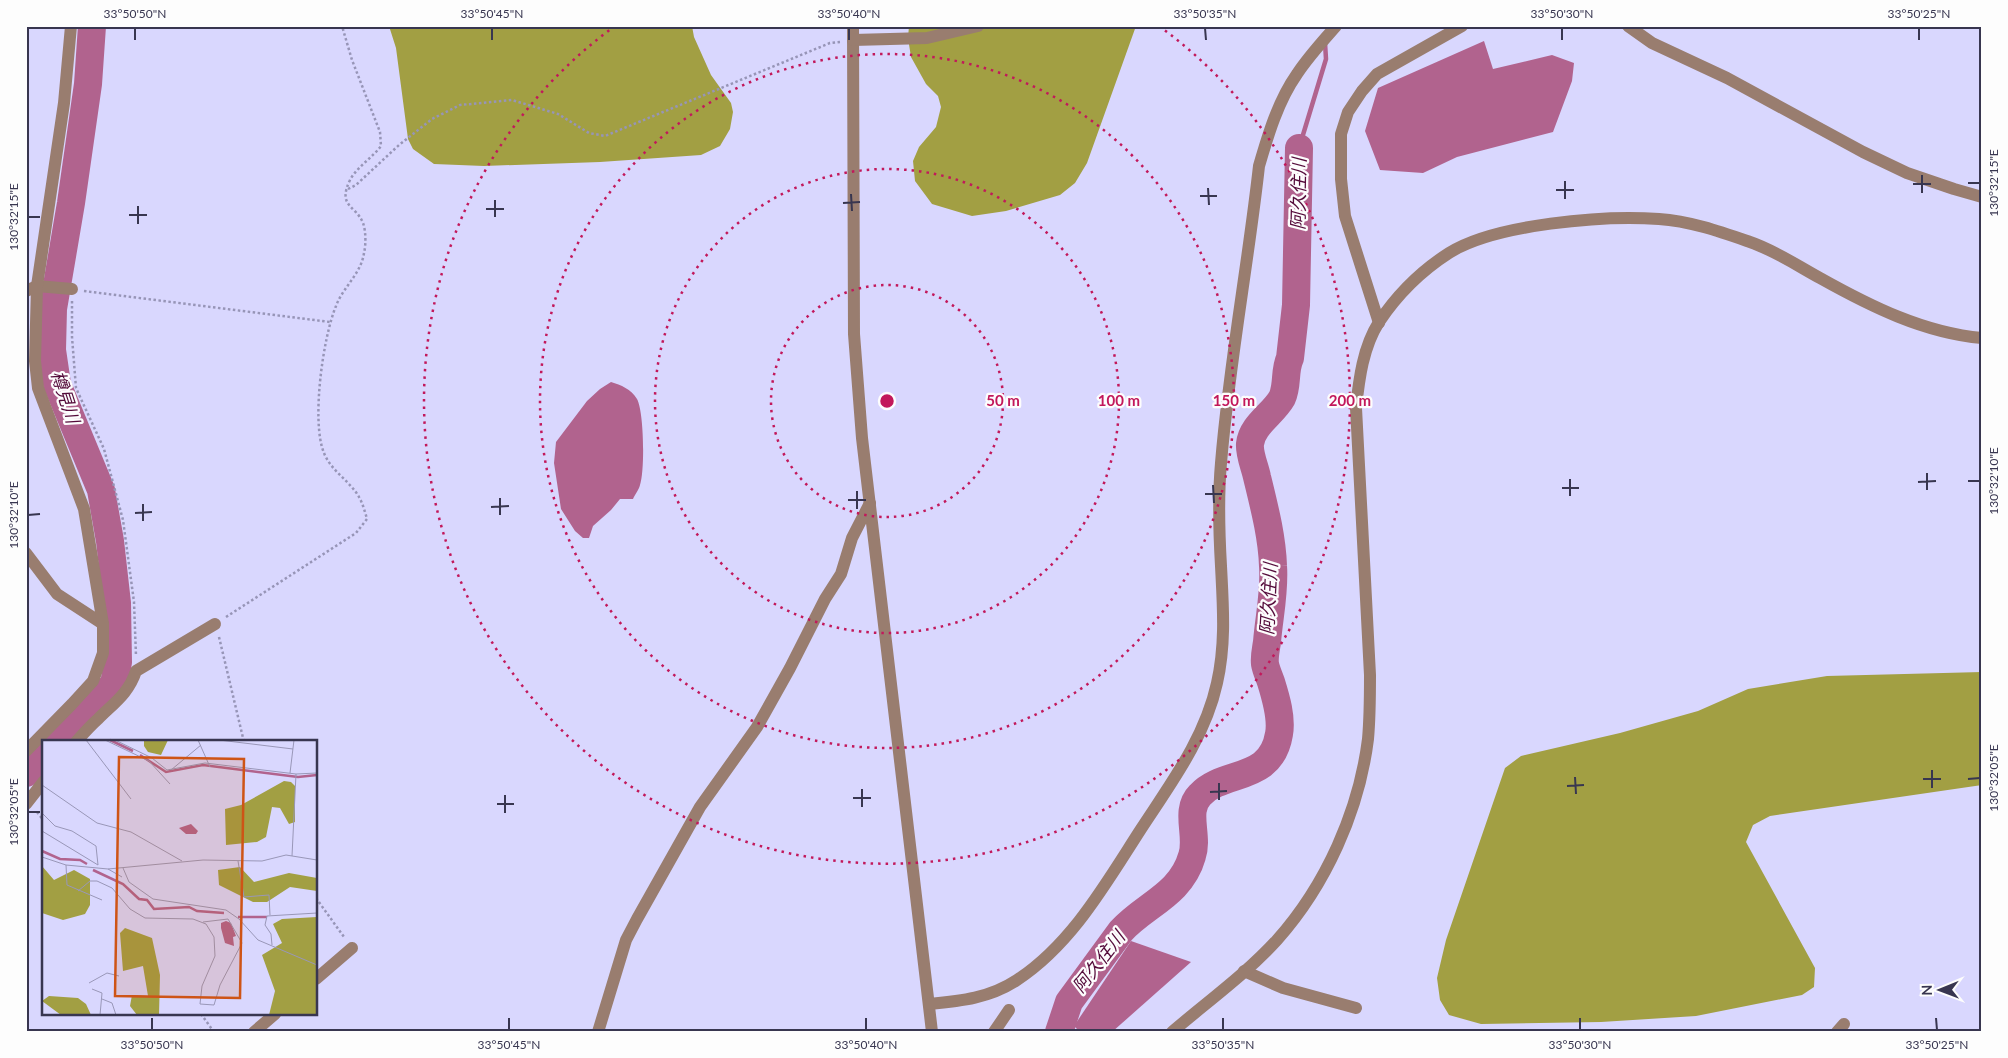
<svg xmlns="http://www.w3.org/2000/svg" width="2008" height="1058" font-family="Lato,'Noto Sans JP',sans-serif">
	<style>
		.forest { fill: #a29f43 }
		.water { fill: #b1638e }
		.lines { fill: none; stroke-linecap: round; stroke-linejoin: round }
		.stream { stroke: #b1638e; stroke-width: 4.5 }
		.river { stroke: #b1638e; stroke-width: 28 }
		.path { stroke: #9795b7; stroke-width: 2.5; stroke-dasharray: 2.5 2.5; stroke-linecap: butt }
		.minor { stroke: #997d6f; stroke-width: 12 }
		.ticks { fill: none; stroke: #383650; stroke-width: 2 }
		.ring { fill: none; stroke: #c2185b; stroke-width: 2.5; stroke-dasharray: 2.5 5 }
		.labels { text-anchor: middle; stroke-width: 4.5; stroke-linejoin: round; paint-order: stroke }
		.water-label { font-size: 18px; font-style: italic; fill: #540b3a; stroke: #fdfdfd }
		.inset-river { fill: none; stroke: #b1638e; stroke-width: 2.5 }
		.inset-road { fill: none; stroke: #9997b8; stroke-width: 1 }
		.view { fill: #ce5416; fill-opacity: 0.15; stroke: #ce5416; stroke-width: 2.5 }
		.inset-edge { fill: none; stroke: #383650; stroke-width: 2.5 }
		.centre { fill: #c2185b; stroke: #fdfdfd; stroke-width: 2.5 }
		.ring-label { font-size: 15px; text-anchor: middle; font-weight: bold; fill: #c2185b; stroke: #fdfdfd; stroke-width: 4.5; stroke-linejoin: round; paint-order: stroke }
		.neatline { fill: none; stroke: #383650; stroke-width: 2 }
		.ticks-label { font-size: 12px; text-anchor: middle; fill: #383650 }
	</style>
	<rect width="100%" height="100%" fill="#d9d7fe"/>
	<g class="forest">
		<polygon points="389,26 692,26 694,37 711,75 731,103 733,112 730,129 720,146 701,155 600,162 484,166 434,164 413,149 408,139 396,48"/>
		<polygon points="909,26 1136,26 1087,163 1075,183 1060,195 1006,211 972,216 932,204 915,181 913,161 919,147 936,127 941,107 938,96 926,84 911,57 908,38"/>
		<polygon points="1982,672 1982,785 1770,816 1753,825 1746,842 1815,968 1814,987 1802,995 1696,1016 1601,1022 1481,1024 1449,1015 1440,1000 1437,978 1446,940 1505,768 1521,756 1620,733 1698,711 1748,689 1827,676"/>
	</g>
	<g class="water">
		<polygon points="1484,41 1493,69 1552,55 1574,63 1572,81 1553,132 1457,157 1423,173 1380,170 1365,131 1378,88"/>
		<path d="M611,382C621,385 631,389 637,399C644,412 645,470 640,485C639,490 635,494 633,499H620L611,510L593,526L589,538H583L575,531L561,509L554,463L556,442L587,401L600,389Z"/>
		<polygon points="1131,941 1191,962 1112,1032 1080,1032 1074,1026"/>
	</g>
	<g class="lines">
		<polyline class="stream" points="1299,148 1326,59 1325,43"/>
		<g class="river">
			<polyline points="57,742 114,684 118,662 117,603 110,541 101,490 57,384 52,350 53,309 71,203 88,84 92,26"/>
			<polyline points="26,773 44,755"/>
			<path d="M1059,1032L1069,1002L1121,931C1144,905 1181,895 1192,856C1199,836 1184,811 1200,795C1224,769 1271,783 1279,734C1282,718 1276,698 1271,682C1269,676 1266,670 1265,664C1264,657 1266,649 1267,642C1269,617 1275,591 1273,566C1272,536 1264,506 1257,477C1255,467 1249,454 1250,444C1252,425 1273,414 1282,398C1288,385 1284,371 1290,358L1296,305L1299,148"/>
		</g>
		<g class="path">
			<polyline points="348,189 356,185 399,145 432,119 460,105 512,100 558,114 589,133 605,136 830,43 840,42"/>
			<polyline points="84,291 330,322"/>
			<polyline points="72,301 72,337 76,388 104,449 123,520 134,602 136,656"/>
			<path d="M226,617L356,533L367,519C365,512 363,504 359,497C350,481 331,471 324,453C311,422 323,337 336,306C343,287 361,274 364,253C366,245 366,231 363,223C356,205 337,207 350,180C357,167 372,158 381,146L380,132L352,60L342,26"/>
			<polyline points="219,637 244,742"/>
			<polyline points="37,812 44,821"/>
			<polyline points="316,898 344,937"/>
			<polyline points="201,1014 214,1032"/>
		</g>
		<g class="minor">
			<polyline points="853,26 854,334 862,438 932,1032"/>
			<polyline points="1628,26 1652,43 1727,78 1863,152 1907,173 1954,189 1982,197"/>
			<polyline points="853,40 927,38 978,26"/>
			<polyline points="26,291 37,286 72,289"/>
			<polyline points="1379,323 1345,216 1341,179 1341,134 1348,112 1362,91 1377,74 1462,26"/>
			<polyline points="26,553 57,594 103,624"/>
			<path d="M76,742C83,734 90,726 98,719C114,703 129,693 136,671L215,624"/>
			<polyline points="26,751 72,704 93,681 103,653 103,624 84,509 38,388 35,361 37,286 64,103 71,26"/>
			<polyline points="26,804 44,781"/>
			<polyline points="1244,971 1283,988 1356,1008"/>
			<polyline points="316,979 352,948"/>
			<path d="M929,1004C961,1001 990,998 1017,980C1072,944 1106,883 1141,829C1171,783 1205,738 1217,683C1226,643 1223,606 1221,566C1219,532 1218,497 1221,463C1229,364 1248,265 1259,166C1268,135 1278,101 1297,74C1308,57 1322,42 1336,26"/>
			<polyline points="254,1032 275,1014"/>
			<polyline points="598,1032 626,940 637,919 700,807 757,727 790,668 825,599 841,574 852,538 870,503"/>
			<polyline points="994,1032 1009,1010"/>
			<path d="M1172,1032C1207,1002 1246,974 1277,940C1326,885 1359,811 1368,739C1370,717 1370,696 1370,675L1356,408C1359,379 1363,347 1379,322C1397,295 1421,271 1449,253C1495,224 1604,215 1659,219C1690,221 1721,232 1750,242C1774,250 1798,266 1820,278C1870,306 1924,333 1982,338"/>
			<polyline points="1837,1032 1844,1024"/>
		</g>
	</g>
	<path class="ticks" d="M135,28V40M492,28V40M849,28V40M1205,28L1206,40M1562,28V40M1919,28V40M1922,175V193M1565,181V199M1968,183H1980M1913,184H1931M1208,188L1209,205M1556,190H1574M851,194L852,211M1200,196H1217M495,200V217M843,203L860,202M138,206V224M486,209H504M129,215H147M28,217H40M1927,473V490M1570,479V496M1968,481H1980M1918,482L1936,481M1213,485L1214,503M1562,488H1579M857,491V509M1205,494H1222M500,498V515M848,500H866M143,504V521M491,507L509,506M135,513L152,512M28,515L40,514M1932,770V788M1575,777L1576,794M1923,779H1941M1968,779L1980,778M1219,783V800M1567,786L1584,785M862,789V807M1210,792L1227,791M505,795V813M853,798H871M497,804H514M28,812H40M152,1018V1030M509,1018V1030M866,1018V1030M1223,1018V1030M1580,1018V1030M1936,1018L1937,1030"/>
	<g class="ring">
		<circle cx="887" cy="401" r="116"/>
		<circle cx="887" cy="401" r="232"/>
		<circle cx="887" cy="401" r="347"/>
		<path d="M1159 26A463 463 0 1 1 615 26"/>
	</g>
	<g class="labels">
		<g class="water-label">
			<text transform="translate(1299 194) rotate(-89)" y="6">阿久住川</text>
			<text transform="translate(65 397) rotate(72)" y="6">樽見川</text>
			<text transform="translate(1269 599) rotate(-87)" y="6">阿久住川</text>
			<text transform="translate(1099 962) rotate(-52)" y="6">阿久住川</text>
		</g>
	</g>
	<g transform="translate(42 740)">
		<rect width="275" height="275" fill="#d9d7fe"/>
		<path d="M126,0L119,15L106,12L102,6V0ZM242,41L249,42L253,46V82L247,84L238,68L230,67L224,97L215,102L184,105L183,69L199,65ZM0,126L12,140L32,130L48,139V165L43,174L21,180L0,173ZM198,127L212,142L247,133L275,138V151L248,147L225,162H211L177,145L176,130ZM275,177V275H227L233,251L220,215L240,203L231,184L240,179ZM83,188L110,198L118,235L117,275H95L88,266L90,255L106,256L101,226L81,231L78,193ZM7,256L36,258L44,264L49,275H19L0,261Z" fill="#a29f43"/>
		<path d="M149,84L156,91L154,94H144L137,88ZM184,181L189,183L194,196L191,197L192,206L183,203L179,188V183Z" fill="#b1638e"/>
		<path class="inset-river" d="M68,0L91,11M98,15L124,32L161,25L256,37L275,35M0,111L18,119L38,120L45,124M51,130L81,144L97,159L105,160L112,169L147,167L155,171L182,173M196,177H225"/>
		<path class="inset-road" d="M44,0L89,59M63,0L107,21L128,44M73,0L110,18L125,30L163,23L254,34L275,33M156,0L168,27M177,0L251,9M129,30L159,5M248,33L252,0M0,45L55,83L89,92L140,121M0,73L13,86L30,91L54,106L56,125M0,91L56,125M250,116L254,34M0,117L24,125L66,129L161,120L220,121L244,115L275,120M196,121L202,157L227,155L228,175M24,125L25,145L60,160M81,128L87,142L111,159L184,170L197,179L216,200L275,225M66,129L80,137M36,151L48,141H55L70,148L88,169L103,178L151,179L164,184L172,197L173,216L160,246L158,264L172,265L178,245L200,203L186,179L161,182M230,205L229,194L223,185L225,176L275,173M47,243L65,233L77,236M50,249L60,253L58,275M60,259L70,263L74,275"/>
		<path class="view" d="M77,17L202,19L198,258L73,256Z"/>
		<rect width="275" height="275" class="inset-edge"/>
	</g>
	<circle cx="887" cy="401" r="8" class="centre"/>
	<g class="ring-label">
		<text x="1003" y="406">50 m</text>
		<text x="1119" y="406">100 m</text>
		<text x="1234" y="406">150 m</text>
		<text x="1350" y="406">200 m</text>
	</g>
	<rect width="2008" height="1058" fill="none" stroke="#fdfdfd" stroke-width="55"/>
	<g transform="translate(1940 990) rotate(269)" stroke="#fdfdfd" stroke-width="4" paint-order="stroke">
	<path d="M0-4L9 19L0 12L-9 19Z" fill="#383650"/>
	<text y="-8" font-size="14" font-weight="bold" text-anchor="middle" fill="#383650">N</text>
	</g>
	<rect x="28" y="28" width="1952" height="1002" class="neatline"/>
	<g class="ticks-label">
		<text x="135" y="18">33°50'50"N</text>
		<text x="492" y="18">33°50'45"N</text>
		<text x="849" y="18">33°50'40"N</text>
		<text x="1205" y="18">33°50'35"N</text>
		<text x="1562" y="18">33°50'30"N</text>
		<text x="1919" y="18">33°50'25"N</text>
		<text transform="translate(1994 183) rotate(-90)" y="4">130°32'15"E</text>
		<text transform="translate(14 217) rotate(-90)" y="4">130°32'15"E</text>
		<text transform="translate(1994 481) rotate(-90)" y="4">130°32'10"E</text>
		<text transform="translate(14 515) rotate(-90)" y="4">130°32'10"E</text>
		<text transform="translate(1994 778) rotate(-90)" y="4">130°32'05"E</text>
		<text transform="translate(14 812) rotate(-90)" y="4">130°32'05"E</text>
		<text x="152" y="1049">33°50'50"N</text>
		<text x="509" y="1049">33°50'45"N</text>
		<text x="866" y="1049">33°50'40"N</text>
		<text x="1223" y="1049">33°50'35"N</text>
		<text x="1580" y="1049">33°50'30"N</text>
		<text x="1937" y="1049">33°50'25"N</text>
	</g>
</svg>
